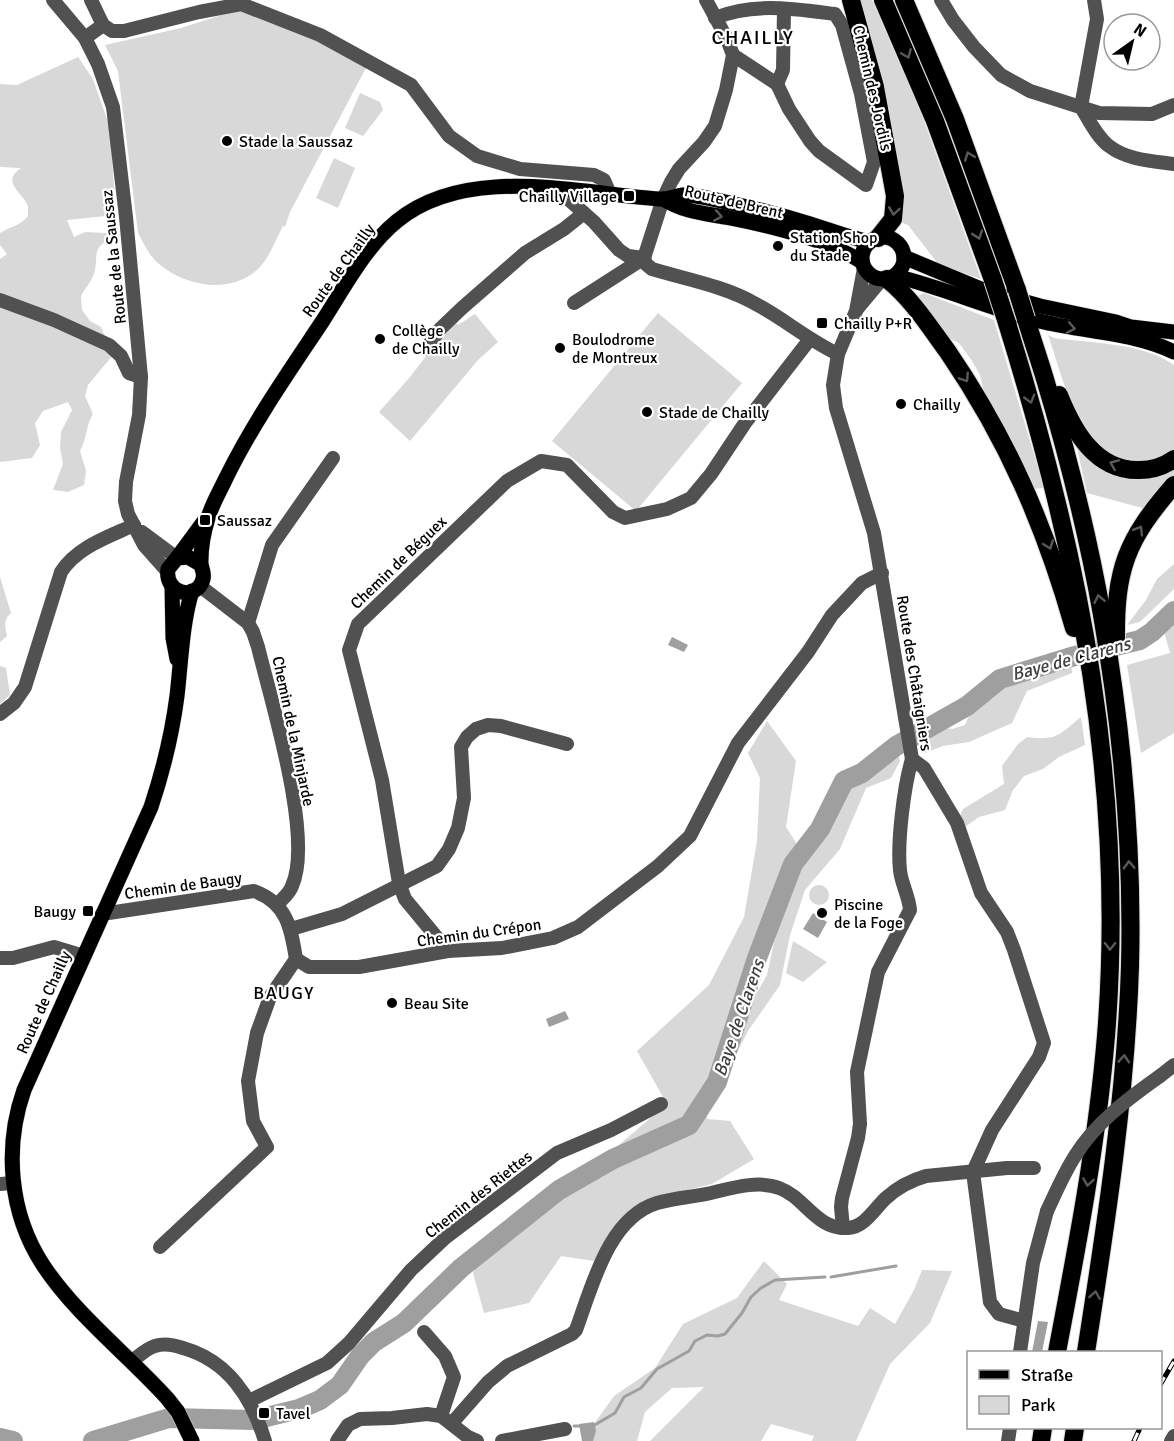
<svg xmlns="http://www.w3.org/2000/svg" width="1174" height="1441" font-family="Signika,sans-serif">
	<style>
		.green { fill: #d8d8d8 }
		.water { fill: #9f9f9f }
		.lines { fill: none; stroke-linecap: round; stroke-linejoin: round }
		.stream { stroke: #9f9f9f; stroke-width: 3 }
		.river { stroke: #9f9f9f; stroke-width: 20 }
		.major-casing { stroke: #dbdbdb; stroke-width: 16 }
		.highway-casing { stroke: #dbdbdb; stroke-width: 20 }
		.minor { stroke: #515151; stroke-width: 14 }
		.major { stroke: #000; stroke-width: 15 }
		.highway { stroke: #000; stroke-width: 18 }
		.rail-casing { stroke: #000; stroke-width: 5 }
		.rail { stroke: #fff; stroke-width: 3; stroke-dasharray: 9; stroke-linecap: butt }
		.highway-bridge-casing { stroke: #dbdbdb; stroke-width: 20; stroke-linecap: butt }
		.minor-bridge { stroke: #515151; stroke-width: 14 }
		.highway-bridge { stroke: #000; stroke-width: 18 }
		.oneway { stroke: #595959 }
		.poi-dot { fill: #000; stroke: #fff; stroke-width: 2 }
		.labels { text-anchor: middle; stroke-width: 4.5; stroke-linejoin: round; paint-order: stroke }
		.street-label { font-size: 16px; fill: #000; stroke: #fff }
		.poi-label { font-size: 16px; fill: #000; stroke: #fff; text-anchor: start }
		.water-label { font-size: 18px; font-style: italic; fill: #404040; stroke: #fff }
		.neighbourhood-label { font-size: 18px; letter-spacing: 1.5px; fill: #000; stroke: #fff }
		.quarter-label { font-size: 20px; letter-spacing: 1.5px; fill: #000; stroke: #fff }
	</style>
	<rect width="100%" height="100%" fill="#fff"/>
	<g class="green">
		<polygon points="857,0 872,0 920,110 981,279 939,265 908,225 900,222"/>
		<path d="M237,10L310,36L367,66L290,212L285,227L283,226C275,241 269,259 257,270C229,295 185,286 159,264C149,256 144,244 138,233L118,71L105,45L181,28Z"/>
		<path d="M78,57L93,79L110,128L116,215L67,220L74,237L85,232L106,233L111,238C92,249 98,253 95,270C93,280 85,288 81,296L82,310L90,321L101,327L113,355L88,385L85,396L93,414C86,425 87,438 80,451L86,471L84,485L68,492L53,490L63,464L60,448L61,432L72,410L68,402L43,411L35,423L40,445L32,458L0,462V259L7,254L0,245V233C11,226 20,226 28,216C28,216 28,207 28,206C23,193 0,182 21,168L0,167V84L17,85Z"/>
		<polygon points="360,93 380,102 383,110 363,136 345,128"/>
		<polygon points="334,158 355,168 338,208 316,198"/>
		<polygon points="924,293 994,320 1044,488 1032,489 986,401 980,375 972,361 959,343 940,334 914,298"/>
		<polygon points="658,313 742,383 636,511 552,441"/>
		<polygon points="475,314 498,342 478,360 410,441 379,412 410,377 444,333 456,323 458,325"/>
		<path d="M1048,335L1054,338C1091,343 1144,343 1174,365V449C1164,457 1152,461 1139,461C1080,464 1064,380 1048,335Z"/>
		<polygon points="1075,439 1101,466 1174,465 1174,476 1146,509 1087,493"/>
		<polygon points="1174,564 1174,589 1140,622 1127,625 1146,600 1157,579"/>
		<path d="M0,577L11,613C3,620 5,626 7,636L0,642Z"/>
		<polygon points="1174,619 1174,733 1141,753 1127,665 1170,653 1163,628"/>
		<polygon points="1071,657 1072,673 1027,691 1012,723 969,742 943,746 925,753 923,744 925,734 936,727 952,729 965,725 973,707 1000,679"/>
		<polygon points="0,666 6,668 10,695 0,704"/>
		<path d="M1081,717L1085,745L1059,757L1043,769L1024,776L1013,790L1005,810L979,817L965,827L957,823L963,809L1004,784L1002,766L1018,744L1027,737C1057,741 1059,735 1081,717Z"/>
		<polygon points="767,721 796,761 786,827 800,849 797,868 808,860 820,829 844,781 862,773 896,746 900,761 891,778 866,788 840,849 805,890 790,935 780,985 748,1031 728,1070 741,1021 767,975 777,928 766,943 734,1007 706,1088 707,1119 730,1121 754,1159 712,1184 646,1200 613,1237 600,1262 561,1256 529,1303 484,1313 473,1273 495,1236 553,1201 667,1104 637,1051 709,985 744,917 757,841 760,778 748,753"/>
		<circle cx="819" cy="895" r="10"/>
		<polygon points="793,941 827,962 803,982 786,973"/>
		<polygon points="764,1261 787,1284 779,1300 858,1326 870,1308 895,1324 914,1290 922,1270 952,1271 930,1323 890,1364 856,1441 812,1441 814,1436 771,1424 761,1441 650,1441 704,1387 672,1388 645,1412 637,1441 582,1441 614,1396 655,1368 683,1324 737,1298"/>
	</g>
	<g class="water">
		<polygon points="672,637 688,645 684,652 668,645"/>
		<polygon points="813,913 827,922 818,938 803,929"/>
		<polygon points="565,1011 569,1019 549,1027 546,1019"/>
		<polygon points="1038,1321 1048,1322 1042,1352 1032,1352"/>
		<polygon points="594,1422 596,1431 593,1441 582,1441 579,1424"/>
	</g>
	<g class="lines">
		<g class="stream">
			<polyline points="831,1277 896,1266"/>
			<polyline points="574,1426 584,1426"/>
			<polyline points="593,1426 615,1413 624,1397 641,1388 657,1369 689,1351 695,1341 707,1335 718,1336 725,1334 742,1313 751,1297 761,1288 775,1280 825,1277"/>
		</g>
		<g class="river">
			<polyline points="0,1438 13,1441"/>
			<polyline points="93,1441 169,1418 254,1420 299,1409 320,1400 340,1385 360,1356 374,1342 404,1323 461,1268 559,1190 613,1159 689,1125 717,1082 757,958 793,864 820,829 844,781 862,773 896,746 967,706 1000,679 1071,657 1140,640 1152,632 1174,611"/>
		</g>
		<g class="major-casing">
			<g id="major">
				<path d="M663,199C687,213 704,213 730,218C771,226 827,239 862,262"/>
				<circle cx="883" cy="258" r="21"/>
				<polyline points="904,257 983,290 1040,306 1116,322 1131,327 1174,332"/>
				<path d="M895,276C945,288 993,310 1044,322C1086,332 1136,333 1174,352"/>
				<polyline points="177,558 205,520"/>
				<path d="M200,564L188,557L177,558L168,569C164,594 197,602 203,579C205,572 200,567 201,560C201,546 204,531 208,518C212,504 220,491 226,478C253,423 288,373 322,322C344,288 365,247 397,221C467,164 576,193 659,199C667,200 675,196 683,195C698,195 716,200 730,203C757,209 784,216 810,224C830,230 849,238 870,242"/>
				<polyline points="172,586 173,638 177,659"/>
				<path d="M192,591C182,623 181,662 177,696C172,734 163,771 151,807L24,1090C4,1147 9,1213 43,1265C76,1315 127,1354 167,1398L178,1412L192,1441"/>
			</g>
		</g>
		<g class="highway-casing">
			<g id="highway">
				<polyline points="851,0 875,87 895,196 893,219 878,238"/>
				<polyline points="883,0 935,121 993,280"/>
				<polyline points="904,0 955,119 1017,290"/>
				<path d="M887,279C912,299 929,326 948,352C1008,440 1045,526 1074,628"/>
				<path d="M1026,319C1032,339 1039,359 1045,379C1068,456 1088,535 1102,615C1122,730 1133,848 1130,966C1126,1095 1106,1224 1086,1352"/>
				<path d="M1007,323C1080,558 1126,789 1106,1036C1097,1143 1077,1247 1057,1352"/>
				<path d="M1059,395C1073,430 1095,471 1139,470C1151,470 1164,466 1174,459"/>
				<path d="M1116,642C1115,569 1126,540 1174,485"/>
				<polyline points="1041,1441 1043,1428"/>
				<polyline points="1073,1441 1075,1428"/>
			</g>
		</g>
		<g class="minor">
			<polyline points="53,0 85,38 98,64 113,107 126,217 141,377 139,415 126,482 125,501 128,514 144,545 168,572"/>
			<polyline points="91,0 103,25"/>
			<polyline points="941,0 953,20 974,47 1001,75 1030,91 1099,113 1152,114 1174,105"/>
			<path d="M1094,0L1097,19L1081,107C1089,120 1097,137 1109,146C1127,160 1152,161 1174,164"/>
			<path d="M715,18C753,2 795,9 835,14L842,25L861,94L874,162L866,185L819,151L810,141L789,109L777,84L733,55"/>
			<polyline points="85,38 103,25 112,31 124,31 199,12 241,4 320,35 411,85 449,136 477,156 520,169 594,175 604,180 610,194"/>
			<polyline points="777,84 783,70 784,10"/>
			<polyline points="558,190 594,222 619,250 628,256 644,258"/>
			<path d="M644,258L646,264L652,269C685,279 724,286 754,303C783,318 808,340 838,354"/>
			<polyline points="864,268 856,311 838,354 833,385 836,408 874,533 912,759 924,768 957,823 981,893 1007,932 1014,950 1044,1043 1039,1057 992,1130 973,1172 990,1302 999,1314 1024,1321"/>
			<polyline points="0,300 54,320 109,345 121,356 129,373 141,377"/>
			<polyline points="574,303 644,258 663,199 671,182 679,169 704,142 715,126 726,90 733,55 727,39 706,0"/>
			<polyline points="857,309 882,279"/>
			<polyline points="426,349 440,329 462,308 525,253 564,229 584,213"/>
			<polyline points="142,532 177,558"/>
			<path d="M200,586L248,623L253,632L258,647C271,701 314,838 292,886C290,893 282,899 278,904"/>
			<polyline points="248,623 272,545 333,458"/>
			<path d="M0,714L14,703L25,687L61,572C77,547 108,537 134,525"/>
			<path d="M102,914L254,891C287,903 291,928 296,959"/>
			<polyline points="291,929 342,914 437,866 449,849 458,828 464,798 461,747 467,737 476,729 488,725 501,726 567,744"/>
			<polyline points="448,951 405,899 399,883 382,780 349,650 358,624 507,481 541,461 567,465 613,512 625,518 667,509 691,498 711,474 745,423 810,339"/>
			<polyline points="0,958 13,958 54,947 84,956"/>
			<polyline points="1160,1076 1174,1065"/>
			<polyline points="0,1184 13,1183"/>
			<path d="M843,1228L841,1207L842,1198L858,1138L860,1124L857,1072L878,972L910,910C909,896 901,883 900,870C897,842 904,786 912,759"/>
			<polyline points="160,1247 267,1147 253,1121 248,1081 257,1033 270,997 296,959 309,967 359,967 448,951 502,948 553,938 578,927 658,866 690,836 738,743 808,652 832,615 862,583 882,573"/>
			<polyline points="424,1332 445,1356 454,1377 441,1416"/>
			<polyline points="1020,1352 1033,1263 1047,1211"/>
			<path d="M132,1361C139,1356 147,1348 155,1346C164,1343 174,1345 183,1348C229,1361 252,1398 265,1441"/>
			<polyline points="249,1401 327,1363 349,1343 411,1270 445,1238 557,1153 611,1130 661,1104"/>
			<path d="M452,1423L488,1382L507,1366L572,1334L576,1330C592,1287 608,1218 657,1203C674,1198 693,1197 711,1193C732,1188 758,1180 779,1188C805,1197 816,1230 848,1228C865,1227 875,1208 886,1198C898,1187 912,1180 926,1176L1007,1168H1034"/>
			<polyline points="337,1441 348,1425 360,1419 392,1418 427,1414 441,1416 468,1437 477,1441"/>
			<polyline points="502,1441 565,1429"/>
			<polyline points="1008,1441 1010,1428"/>
			<polyline points="1171,1441 1174,1436"/>
		</g>
		<use href="#major" class="major"/>
		<use href="#highway" class="highway"/>
		<g class="rail-casing">
			<g id="rail">
				<polyline points="1160,1385 1174,1361"/>
				<polyline points="1134,1441 1140,1428"/>
			</g>
		</g>
		<use href="#rail" class="rail"/>
		<g class="highway-bridge-casing">
			<g id="highway-bridge">
				<polyline points="993,280 1007,323"/>
				<polyline points="1017,290 1026,319"/>
			</g>
		</g>
		<path class="minor-bridge" d="M1047,1211C1056,1192 1064,1173 1075,1156C1095,1123 1129,1098 1160,1076"/>
		<use href="#highway-bridge" class="highway-bridge"/>
	</g>
	<defs><path id="oneway-chevron" d="M-2-3.5L2.5 0L-2 3.5" fill="none" stroke-width="1.6" stroke-linecap="round" stroke-linejoin="round" transform="scale(1.5)"/></defs>
	<g class="oneway">
		<use href="#oneway-chevron" transform="translate(907 54) rotate(67)"/>
		<use href="#oneway-chevron" transform="translate(969 156) rotate(-111)"/>
		<use href="#oneway-chevron" transform="translate(894 211) rotate(98)"/>
		<use href="#oneway-chevron" transform="translate(718 216) rotate(10)"/>
		<use href="#oneway-chevron" transform="translate(978 235) rotate(71)"/>
		<use href="#oneway-chevron" transform="translate(1071 328) rotate(11)"/>
		<use href="#oneway-chevron" transform="translate(965 378) rotate(57)"/>
		<use href="#oneway-chevron" transform="translate(1030 399) rotate(74)"/>
		<use href="#oneway-chevron" transform="translate(1114 464) rotate(-157)"/>
		<use href="#oneway-chevron" transform="translate(1139 530) rotate(-59)"/>
		<use href="#oneway-chevron" transform="translate(1049 545) rotate(70)"/>
		<use href="#oneway-chevron" transform="translate(1099 599) rotate(-102)"/>
		<use href="#oneway-chevron" transform="translate(1129 865) rotate(-92)"/>
		<use href="#oneway-chevron" transform="translate(1110 946) rotate(91)"/>
		<use href="#oneway-chevron" transform="translate(1124 1059) rotate(-86)"/>
		<use href="#oneway-chevron" transform="translate(1088 1182) rotate(99)"/>
		<use href="#oneway-chevron" transform="translate(1095 1295) rotate(-81)"/>
	</g>
	<g class="poi-dot">
		<circle cx="227" cy="141" r="6"/>
		<rect x="623" y="190" width="12" height="12" rx="3"/>
		<circle cx="778" cy="246" r="6"/>
		<rect x="816" y="317" width="12" height="12" rx="3"/>
		<circle cx="380" cy="339" r="6"/>
		<circle cx="560" cy="348" r="6"/>
		<circle cx="901" cy="404" r="6"/>
		<circle cx="647" cy="412" r="6"/>
		<rect x="199" y="514" width="12" height="12" rx="3"/>
		<rect x="82" y="905" width="12" height="12" rx="3"/>
		<circle cx="822" cy="913" r="6"/>
		<circle cx="392" cy="1003" r="6"/>
		<rect x="258" y="1407" width="12" height="12" rx="3"/>
	</g>
	<g class="labels">
		<g class="street-label">
			<text transform="translate(873 88) rotate(77)" y="6">Chemin des Jordils</text>
			<text transform="translate(734 201) rotate(13)" y="6">Route de Brent</text>
			<text transform="translate(113 257) rotate(-96)" y="6">Route de la Saussaz</text>
			<text transform="translate(338 270) rotate(-54)" y="6">Route de Chailly</text>
			<text transform="translate(398 562) rotate(-44)" y="6">Chemin de Béguex</text>
			<text transform="translate(915 673) rotate(81)" y="6">Route des Châtaigniers</text>
			<text transform="translate(294 731) rotate(78)" y="6">Chemin de la Minjarde</text>
			<text transform="translate(183 885) rotate(-8)" y="6">Chemin de Baugy</text>
			<text transform="translate(479 932) rotate(-8)" y="6">Chemin du Crépon</text>
			<text transform="translate(43 1002) rotate(-66)" y="6">Route de Chailly</text>
			<text transform="translate(478 1194) rotate(-38)" y="6">Chemin des Riettes</text>
		</g>
		<g class="poi-label">
			<text x="239" y="147">Stade la Saussaz</text>
			<text x="617" y="202" text-anchor="end">Chailly Village</text>
			<text x="790" y="243">Station Shop<tspan x="790" dy="18">du Stade</tspan></text>
			<text x="834" y="329">Chailly P+R</text>
			<text x="392" y="336">Collège<tspan x="392" dy="18">de Chailly</tspan></text>
			<text x="572" y="345">Boulodrome<tspan x="572" dy="18">de Montreux</tspan></text>
			<text x="913" y="410">Chailly</text>
			<text x="659" y="418">Stade de Chailly</text>
			<text x="217" y="526">Saussaz</text>
			<text x="834" y="910">Piscine<tspan x="834" dy="18">de la Foge</tspan></text>
			<text x="76" y="917" text-anchor="end">Baugy</text>
			<text x="404" y="1009">Beau Site</text>
			<text x="276" y="1419">Tavel</text>
		</g>
		<g class="water-label">
			<text transform="translate(1071 659) rotate(-15)" y="6">Baye de Clarens</text>
			<text transform="translate(739 1018) rotate(-71)" y="6">Baye de Clarens</text>
		</g>
		<g class="neighbourhood-label">
			<text x="284" y="999">BAUGY</text>
		</g>
		<g class="quarter-label">
			<text x="753" y="44">CHAILLY</text>
		</g>
	</g>
	<rect x="967" y="1351" width="195" height="78" fill="#ffffff" stroke="#999999" stroke-width="1.5"/>
	<rect x="979" y="1370" width="30" height="9" fill="#000000" stroke="#999999" stroke-width="1.5"/>
	<text x="1021" y="1381" font-size="18" fill="#000000">Straße</text>
	<rect x="979" y="1396" width="30" height="18" fill="#d8d8d8" stroke="#999999" stroke-width="1.5"/>
	<text x="1021" y="1411" font-size="18" fill="#000000">Park</text>
	<g transform="translate(1132 42) rotate(34)"><circle r="28" fill="#ffffff" stroke="#999999" stroke-width="1.5"/>
	<path d="M0-4.5L10 22L0 15L-10 22Z" fill="#000000"/>
	<text y="-9" font-size="16" font-weight="bold" text-anchor="middle" fill="#000000">N</text>
	</g>
</svg>
